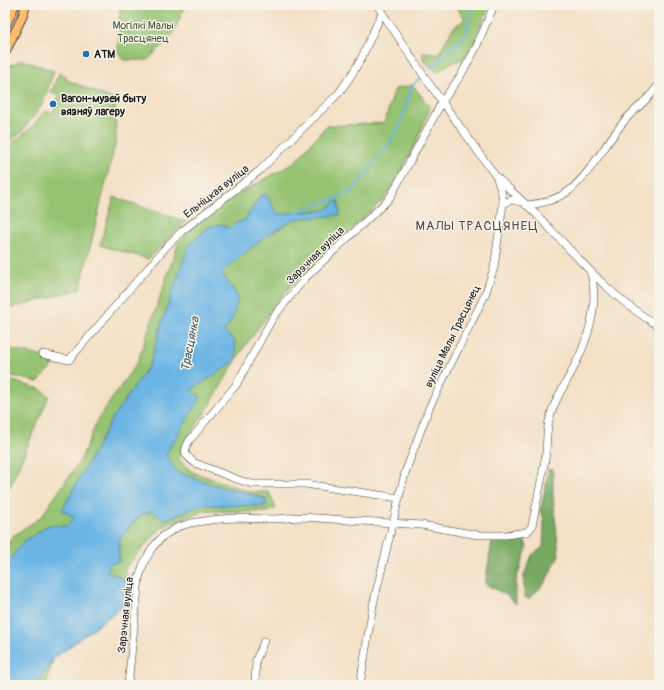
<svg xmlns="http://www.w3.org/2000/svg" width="664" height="690" font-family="Pangolin,sans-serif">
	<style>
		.green { fill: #95c372; stroke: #587047 }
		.forest { fill: #78a964; stroke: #4a6240 }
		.water { fill: #6cb5e4; stroke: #446880 }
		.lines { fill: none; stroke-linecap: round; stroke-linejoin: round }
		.stream { stroke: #6cb5e4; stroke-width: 2 }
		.minor-casing { stroke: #3c3935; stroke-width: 8 }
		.major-casing { stroke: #3c3935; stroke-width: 10 }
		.minor { stroke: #fff; stroke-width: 7 }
		.major { stroke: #febc70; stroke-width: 8 }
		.poi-dot { fill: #1f6fb2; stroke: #f7f3e8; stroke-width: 1.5 }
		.labels { text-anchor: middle; stroke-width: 3; stroke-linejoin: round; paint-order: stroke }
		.park-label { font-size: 11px; fill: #46563a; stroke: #f7f3e8 }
		.poi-label { font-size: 11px; font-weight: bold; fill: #1c1c1c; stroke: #f7f3e8; text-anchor: start }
		.street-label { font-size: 11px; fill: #1c1c1c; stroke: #f7f3e8 }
		.water-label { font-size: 12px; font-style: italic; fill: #3c596c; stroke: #f7f3e8 }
		.quarter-label { font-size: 13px; letter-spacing: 1px; fill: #5a464f; stroke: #f7f3e8 }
	</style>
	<rect width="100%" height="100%" fill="#f7f3e8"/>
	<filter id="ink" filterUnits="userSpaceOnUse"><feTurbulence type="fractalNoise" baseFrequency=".025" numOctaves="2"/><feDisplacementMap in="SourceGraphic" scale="8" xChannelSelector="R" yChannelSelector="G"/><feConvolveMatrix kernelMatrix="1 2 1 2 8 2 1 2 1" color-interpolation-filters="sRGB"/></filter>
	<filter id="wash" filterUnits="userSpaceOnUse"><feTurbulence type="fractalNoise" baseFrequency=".012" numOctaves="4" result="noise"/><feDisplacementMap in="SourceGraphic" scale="16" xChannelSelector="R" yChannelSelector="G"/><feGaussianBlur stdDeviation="0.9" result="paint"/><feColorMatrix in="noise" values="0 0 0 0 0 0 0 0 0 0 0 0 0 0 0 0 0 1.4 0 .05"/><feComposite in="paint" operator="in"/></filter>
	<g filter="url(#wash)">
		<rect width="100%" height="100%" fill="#f4e0c5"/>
		<g class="green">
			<polygon points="120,5 185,5 173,34 148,60 123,60 118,52"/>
			<polygon points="455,5 490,5 479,29 477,41 463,59 450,63 437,72 423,61 423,52 439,53 453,28 465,19"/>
			<polygon points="22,60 54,71 42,105 20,134 5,144 5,71 7,67"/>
			<polygon points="59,73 66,76 67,80 115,100 116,140 80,289 5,310 5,149 31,128 45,111 53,113 59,96 51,93"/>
			<polygon points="413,85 430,108 417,140 397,180 384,199 290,286 244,347 211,403 185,442 179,460 192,472 251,492 269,492 276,508 268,512 204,511 162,527 125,568 127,603 53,659 46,685 5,685 5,547 13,536 41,517 81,459 98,419 138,361 179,241 213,208 294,163 326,126 384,123 395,89"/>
			<polygon points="114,197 186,222 148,259 100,245"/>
			<polygon points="11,314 5,339 5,315"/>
			<polygon points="5,348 58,360 38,382 5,374"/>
			<polygon points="5,379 40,389 49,396 9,489 5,494"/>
		</g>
		<g class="forest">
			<polygon points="549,469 553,470 553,495 559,555 545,583 529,599 524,597 524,575 532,555 543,547 544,519 540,512"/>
			<polygon points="514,537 524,537 527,548 516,580 516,604 506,595 485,584 492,541"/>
		</g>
		<polygon class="water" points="266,194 277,214 325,210 338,200 340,215 295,219 266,236 221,272 238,297 233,318 224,331 235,341 236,361 191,390 201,397 166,454 177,472 215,485 265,498 266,506 202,505 165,520 151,511 137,518 119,540 119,562 110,563 107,573 115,574 126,581 127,603 53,659 37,685 5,685 5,566 23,542 49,525 67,526 74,517 62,510 113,417 150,364 164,316 188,246 209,227 220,224 230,228 237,222 244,221 260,196"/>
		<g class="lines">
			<g class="stream">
				<polyline points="431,68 466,34 472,5"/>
				<polyline points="295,213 352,192 397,133 413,85 419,79"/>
				<polyline points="220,274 226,267"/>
			</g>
		</g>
	</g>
	<g filter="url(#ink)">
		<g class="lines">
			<g class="minor-casing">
				<g id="minor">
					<polyline points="655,5 659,8"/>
					<path d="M498,178C511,191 525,203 538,216C576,255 611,299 659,326"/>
					<path d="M503,204C509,200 513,199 521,202"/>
					<path d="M526,205C541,204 558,199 570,190C591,173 608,139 627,118C638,106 651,98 659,84"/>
					<polyline points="43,354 69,360 166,247 182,231 259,171 339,93 352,74 361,59 382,13"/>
					<path d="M399,498L305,484H252L239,480L195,463C184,455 183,452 189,441L236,385L272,319L305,278L387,201L392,194L442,102L461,75L476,48L494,5"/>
					<path d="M128,685L139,578L143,565L152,548L163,536L178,527L191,523L211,520L232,518L274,519L302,517L421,525L478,535H506L527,532L532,526L534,516C538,495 543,474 546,453C547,441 546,429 550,417C554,401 563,388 571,373C587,343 601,305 590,271"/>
					<polyline points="255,685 256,660 264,641"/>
					<polyline points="360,685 373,605 405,473 429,408 485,295 494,268 503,204 502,194 497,178 428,82 377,5"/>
				</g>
			</g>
			<g class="major-casing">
				<g id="major">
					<polyline points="5,27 15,5"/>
					<polyline points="5,53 22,17 26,5"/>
				</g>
			</g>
			<use href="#minor" class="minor"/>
			<use href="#major" class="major"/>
		</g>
	</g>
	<g class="poi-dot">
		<circle cx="86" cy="54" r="4"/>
		<circle cx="53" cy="104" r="4"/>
	</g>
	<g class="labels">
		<g class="park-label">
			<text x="143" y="29">Могілкі Малы<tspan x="143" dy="13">Трасцянец</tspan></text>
		</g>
		<g class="poi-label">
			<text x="94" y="58">АТМ</text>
			<text x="61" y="102">Вагон-музей быту<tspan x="61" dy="13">вязняў лагеру</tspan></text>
		</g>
		<g class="street-label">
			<text transform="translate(216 191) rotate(-38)" y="4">Ельніцкая вуліца</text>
			<text transform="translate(315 255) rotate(-45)" y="4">Зарэчная вуліца</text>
			<text transform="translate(452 336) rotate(-64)" y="4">вуліца Малы Трасцянец</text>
			<text transform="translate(125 615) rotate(-84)" y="4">Зарэчная вуліца</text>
		</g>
		<g class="water-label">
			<text transform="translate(190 344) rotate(-79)" y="4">Трасцянка</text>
		</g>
		<g class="quarter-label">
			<text x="477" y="230">МАЛЫ ТРАСЦЯНЕЦ</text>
		</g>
	</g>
	<rect width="664" height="690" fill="none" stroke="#f7f3e8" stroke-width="20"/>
</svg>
